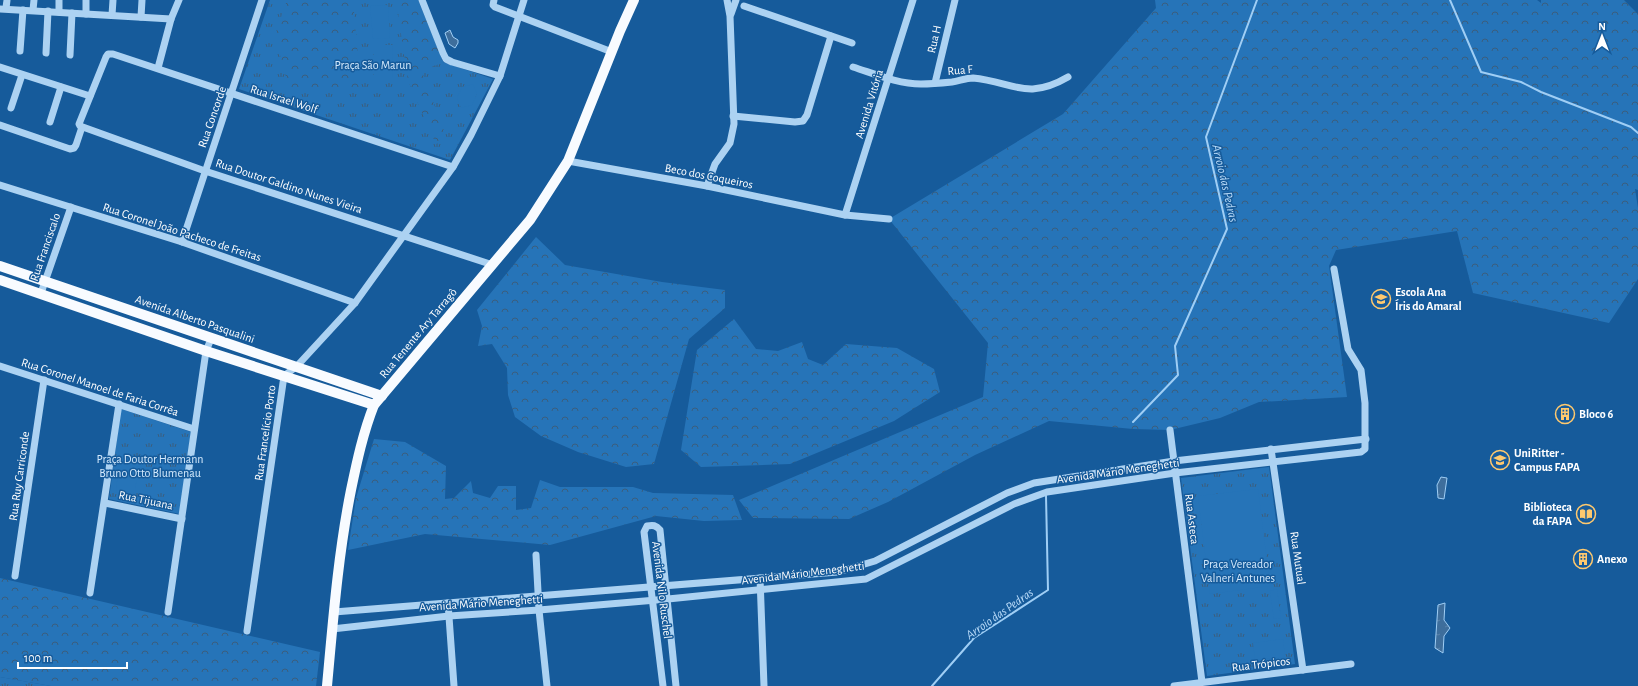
<svg xmlns="http://www.w3.org/2000/svg" width="1638" height="686" font-family="'Alegreya Sans',sans-serif">
	<style>
		.grass { fill: url(#grass-tufts) }
		.forest { fill: url(#forest-crowns) }
		.pitch { fill: #2674b8 }
		.water { fill: url(#water-ripples); stroke: #9fcef5 }
		.lines { fill: none; stroke-linecap: round; stroke-linejoin: round }
		.stream { stroke: #9fcef5; stroke-width: 2 }
		.minor { stroke: #acd2f2; stroke-width: 7 }
		.major { stroke: #f8fbff; stroke-width: 10 }
		.labels { text-anchor: middle; stroke-width: 3; stroke-linejoin: round; paint-order: stroke }
		.street-label { font-size: 12px; fill: #fff; stroke: #165b9b }
		.park-label { font-size: 12px; fill: #d4eafd; stroke: #165b9b }
		.poi-label { font-size: 12px; font-weight: bold; fill: #fff; stroke: #165b9b; text-anchor: start }
		.water-label { font-size: 13px; font-style: italic; fill: #b9dbf9; stroke: #165b9b }
	</style>
	<defs>
		<pattern id="grass-tufts" width="24" height="20" patternUnits="userSpaceOnUse"><rect width="24" height="20" fill="#2674b8"/><path d="M3 7l-1-3M5 7V3M7 7l1-3M15 17l-1-3M17 17v-4M19 17l1-3" fill="none" stroke="#3b5e7d"/></pattern>
		<pattern id="forest-crowns" width="20" height="18" patternUnits="userSpaceOnUse"><rect width="20" height="18" fill="#2674b8"/><path d="M2 6a3 3 0 1 1 6 0M12 15a3 3 0 1 1 6 0" fill="none" stroke="#3b5e7d"/></pattern>
		<pattern id="water-ripples" width="26" height="14" patternUnits="userSpaceOnUse"><rect width="26" height="14" fill="#3e6e9c"/><path d="M2 4q2-2 4 0t4 0M15 11q2-2 4 0t4 0" fill="none" stroke="#5b84ab"/></pattern>
	</defs>
	<rect width="100%" height="100%" fill="#165b9b"/>
	<g class="grass">
		<polygon points="270,0 418,0 443,62 493,79 450,160 239,89"/>
		<polygon points="121,409 191,432 180,514 109,499"/>
		<polygon points="1269,467 1295,664 1207,676 1181,478"/>
		<polygon points="0,677 51,686 0,686"/>
	</g>
	<g class="forest">
		<polygon points="287,0 353,0 361,91 289,90 275,35"/>
		<polygon points="396,0 418,0 443,62 422,72 447,139 436,144 408,81"/>
		<polygon points="1155,0 1537,0 1541,3 1541,0 1624,0 1638,14 1638,190 1635,189 1638,208 1638,279 1609,323 1473,293 1457,231 1336,250 1329,266 1347,397 1259,402 1220,418 1170,430 1133,429 1049,421 975,455 888,502 849,519 753,518 739,500 983,397 988,343 889,219 1063,114 1156,8"/>
		<polygon points="536,237 565,265 662,282 725,290 725,308 689,339 654,464 626,467 578,452 541,436 515,417 508,395 507,368 492,344 478,346 482,326 477,310"/>
		<polygon points="734,319 756,349 778,351 802,342 808,359 823,365 846,344 897,348 934,369 940,392 894,421 790,464 701,467 681,450 697,350"/>
		<polygon points="374,439 405,442 446,466 445,499 454,498 471,481 473,493 490,498 498,486 516,486 516,510 531,508 540,480 560,487 633,487 653,493 733,495 742,520 704,521 656,516 550,545 425,534 348,550 356,498"/>
		<polygon points="0,578 320,652 316,686 51,686 0,677"/>
	</g>
	<g class="pitch">
		<polygon points="388,5 390,38 373,39 370,6"/>
		<polygon points="374,45 393,45 392,79 374,79"/>
		<polygon points="473,84 477,94 472,105 461,108 457,98 462,87"/>
		<polygon points="119,460 138,462 135,494 116,492"/>
		<polygon points="1258,489 1270,586 1210,594 1198,496"/>
		<polygon points="1277,589 1281,618 1274,619 1270,591"/>
		<polygon points="1283,639 1285,657 1255,660 1253,643"/>
	</g>
	<g class="water">
		<polygon points="450,30 453,37 458,40 458,43 455,48 449,44 445,33"/>
		<polygon points="1441,477 1447,478 1444,499 1438,498 1437,485"/>
		<polygon points="1445,603 1444,620 1450,628 1444,636 1443,653 1435,648 1438,605"/>
	</g>
	<g class="lines">
		<g class="stream">
			<polyline points="1450,0 1481,72 1521,82 1541,92 1631,127 1638,133"/>
			<polyline points="1133,422 1178,375 1175,346 1227,229 1206,137 1257,0"/>
			<polyline points="932,686 974,638 1048,590 1046,496"/>
		</g>
		<g class="minor">
			<polyline points="422,0 443,53 446,59 452,62 500,76"/>
			<polyline points="494,0 493,5 495,7 612,52"/>
			<polyline points="744,6 852,43"/>
			<polyline points="6,8 7,0"/>
			<polyline points="0,9 171,19"/>
			<polyline points="33,10 34,0"/>
			<polyline points="59,12 59,0"/>
			<polyline points="86,14 86,0"/>
			<polyline points="731,14 736,0"/>
			<polyline points="112,15 113,0"/>
			<polyline points="141,17 142,0"/>
			<polyline points="20,51 23,10"/>
			<polyline points="46,53 48,11"/>
			<polyline points="70,55 72,13"/>
			<polyline points="0,67 90,96"/>
			<path d="M853,67C875,74 898,84 921,84C932,84 942,83 952,82C959,81 966,78 973,78C1013,82 1027,101 1068,77"/>
			<polyline points="158,68 171,19 179,0"/>
			<polyline points="935,83 955,0"/>
			<polyline points="11,108 22,75"/>
			<polyline points="733,116 795,122 803,121 807,115 831,36"/>
			<polyline points="50,122 61,87"/>
			<polyline points="0,125 70,149 74,148 76,145 82,127"/>
			<polyline points="568,161 707,186 845,215 889,219"/>
			<polyline points="453,167 113,54 108,54 106,57 79,124 80,126 205,171 493,265"/>
			<polyline points="0,185 182,242 355,303"/>
			<polyline points="707,186 715,164 730,143 734,124 730,16 727,0"/>
			<polyline points="845,215 913,0"/>
			<polyline points="182,242 262,0"/>
			<polyline points="41,293 71,207"/>
			<polyline points="0,366 194,429"/>
			<polyline points="1170,430 1202,682"/>
			<polyline points="1271,449 1303,670"/>
			<polyline points="105,503 182,519"/>
			<polyline points="536,555 539,610 547,686"/>
			<polyline points="15,576 44,380"/>
			<polyline points="760,578 764,686"/>
			<polyline points="90,593 119,404"/>
			<polyline points="448,603 454,686"/>
			<polyline points="168,612 206,351 211,339"/>
			<polyline points="334,612 838,572 875,561 1007,493 1034,483 1174,461 1366,439"/>
			<polyline points="332,629 449,616 539,610 668,599 866,579 1014,504 1047,492 1175,473 1361,452 1365,449 1365,403 1361,370 1348,349 1334,269"/>
			<polyline points="247,631 284,376 297,366 355,303 453,167 471,135 500,76 524,0"/>
			<path d="M663,686L644,532L647,526C653,525 656,525 660,530L676,686"/>
			<polyline points="1174,686 1351,664"/>
		</g>
		<g class="major">
			<polyline points="0,266 382,396"/>
			<polyline points="0,280 206,351 374,405"/>
			<path d="M327,686C333,621 338,555 351,490C357,461 363,433 374,405L530,220L568,161L620,31L634,0"/>
		</g>
	</g>
	<defs>
		<g id="school-ring" transform="scale(1)"><circle r="9.5" fill="#165b9b" stroke="#ffc96e" stroke-width="1.5"/><path d="M0-5L7-2L0 1L-7-2ZM-4 1L0 2.5L4 1V4Q0 6-4 4Z" fill="#ffc96e"/></g>
		<g id="building-ring" transform="scale(1)"><circle r="9.5" fill="#165b9b" stroke="#ffc96e" stroke-width="1.5"/><path d="M-4-6H4V6H1V3H-1V6H-4ZM-2.5-4.3h1.7v1.8h-1.7ZM.8-4.3h1.7v1.8H.8ZM-2.5-1h1.7V.8h-1.7ZM.8-1h1.7V.8H.8Z" fill="#ffc96e"/></g>
		<g id="university-ring" transform="scale(1)"><circle r="9.5" fill="#165b9b" stroke="#ffc96e" stroke-width="1.5"/><path d="M0-5L7-2L0 1L-7-2ZM-4 1L0 2.5L4 1V4Q0 6-4 4Z" fill="#ffc96e"/></g>
		<g id="library-ring" transform="scale(1)"><circle r="9.5" fill="#165b9b" stroke="#ffc96e" stroke-width="1.5"/><path d="M-6-4Q-3-5.5-.7-3.5V5Q-3 3-6 4ZM6-4Q3-5.5 .7-3.5V5Q3 3 6 4Z" fill="#ffc96e"/></g>
	</defs>
	<g fill-rule="evenodd">
		<use href="#school-ring" x="1381" y="299"/>
		<use href="#building-ring" x="1565" y="414"/>
		<use href="#university-ring" x="1500" y="460"/>
		<use href="#library-ring" x="1586" y="514"/>
		<use href="#building-ring" x="1583" y="559"/>
	</g>
	<g class="labels">
		<g class="street-label">
			<text transform="translate(934 39) rotate(-77)" y="4">Rua H</text>
			<text transform="translate(960 70) rotate(-5)" y="4">Rua F</text>
			<text transform="translate(284 99) rotate(18)" y="4">Rua Israel Wolf</text>
			<text transform="translate(869 104) rotate(-73)" y="4">Avenida Vitória</text>
			<text transform="translate(212 117) rotate(-71)" y="4">Rua Concorde</text>
			<text transform="translate(709 176) rotate(11)" y="4">Beco dos Coqueiros</text>
			<text transform="translate(289 186) rotate(18)" y="4">Rua Doutor Galdino Nunes Vieira</text>
			<text transform="translate(182 232) rotate(18)" y="4">Rua Coronel João Pacheco de Freitas</text>
			<text transform="translate(45 247) rotate(-71)" y="4">Rua Franciscalo</text>
			<text transform="translate(195 319) rotate(19)" y="4">Avenida Alberto Pasqualini</text>
			<text transform="translate(418 333) rotate(-50)" y="4">Rua Tenente Ary Tarragô</text>
			<text transform="translate(100 387) rotate(18)" y="4">Rua Coronel Manoel de Faria Corrêa</text>
			<text transform="translate(265 433) rotate(-82)" y="4">Rua Francelício Porto</text>
			<text transform="translate(1118 471) rotate(-8)" y="4">Avenida Mário Meneghetti</text>
			<text transform="translate(19 476) rotate(-82)" y="4">Rua Ruy Carriconde</text>
			<text transform="translate(146 500) rotate(12)" y="4">Rua Tijuana</text>
			<text transform="translate(1192 519) rotate(83)" y="4">Rua Asteca</text>
			<text transform="translate(1298 558) rotate(82)" y="4">Rua Mutual</text>
			<text transform="translate(803 573) rotate(-7)" y="4">Avenida Mário Meneghetti</text>
			<text transform="translate(662 590) rotate(83)" y="4">Avenida Nilo Ruschel</text>
			<text transform="translate(481 603) rotate(-4)" y="4">Avenida Mário Meneghetti</text>
			<text transform="translate(1261 664) rotate(-7)" y="4">Rua Trópicos</text>
		</g>
		<g class="park-label">
			<text x="373" y="69">Praça São Marun</text>
			<text x="150" y="463">Praça Doutor Hermann<tspan x="150" dy="14">Bruno Otto Blumenau</tspan></text>
			<text x="1238" y="568">Praça Vereador<tspan x="1238" dy="14">Valneri Antunes</tspan></text>
		</g>
		<g class="poi-label">
			<text x="1395" y="296">Escola Ana<tspan x="1395" dy="14">Íris do Amaral</tspan></text>
			<text x="1579" y="418">Bloco 6</text>
			<text x="1514" y="457">UniRitter -<tspan x="1514" dy="14">Campus FAPA</tspan></text>
			<text x="1572" y="511" text-anchor="end">Biblioteca<tspan x="1572" dy="14">da FAPA</tspan></text>
			<text x="1597" y="563">Anexo</text>
		</g>
		<g class="water-label">
			<text transform="translate(1226 183) rotate(77)" y="5">Arroio das Pedras</text>
			<text transform="translate(999 613) rotate(-35)" y="5">Arroio das Pedras</text>
		</g>
	</g>
	<g transform="translate(1602 36)" stroke="#165b9b" stroke-width="3" paint-order="stroke">
	<path d="M0-3L7 15L0 10L-7 15Z" fill="#ffffff"/>
	<text y="-6" font-size="11" font-weight="bold" text-anchor="middle" fill="#ffffff">N</text>
	</g>
	<path d="M18 662v6h109v-6" fill="none" stroke="#ffffff" stroke-width="2"/>
	<text x="24" y="662" font-size="12" fill="#ffffff" stroke="#165b9b" stroke-width="3" paint-order="stroke">100 m</text>
</svg>
